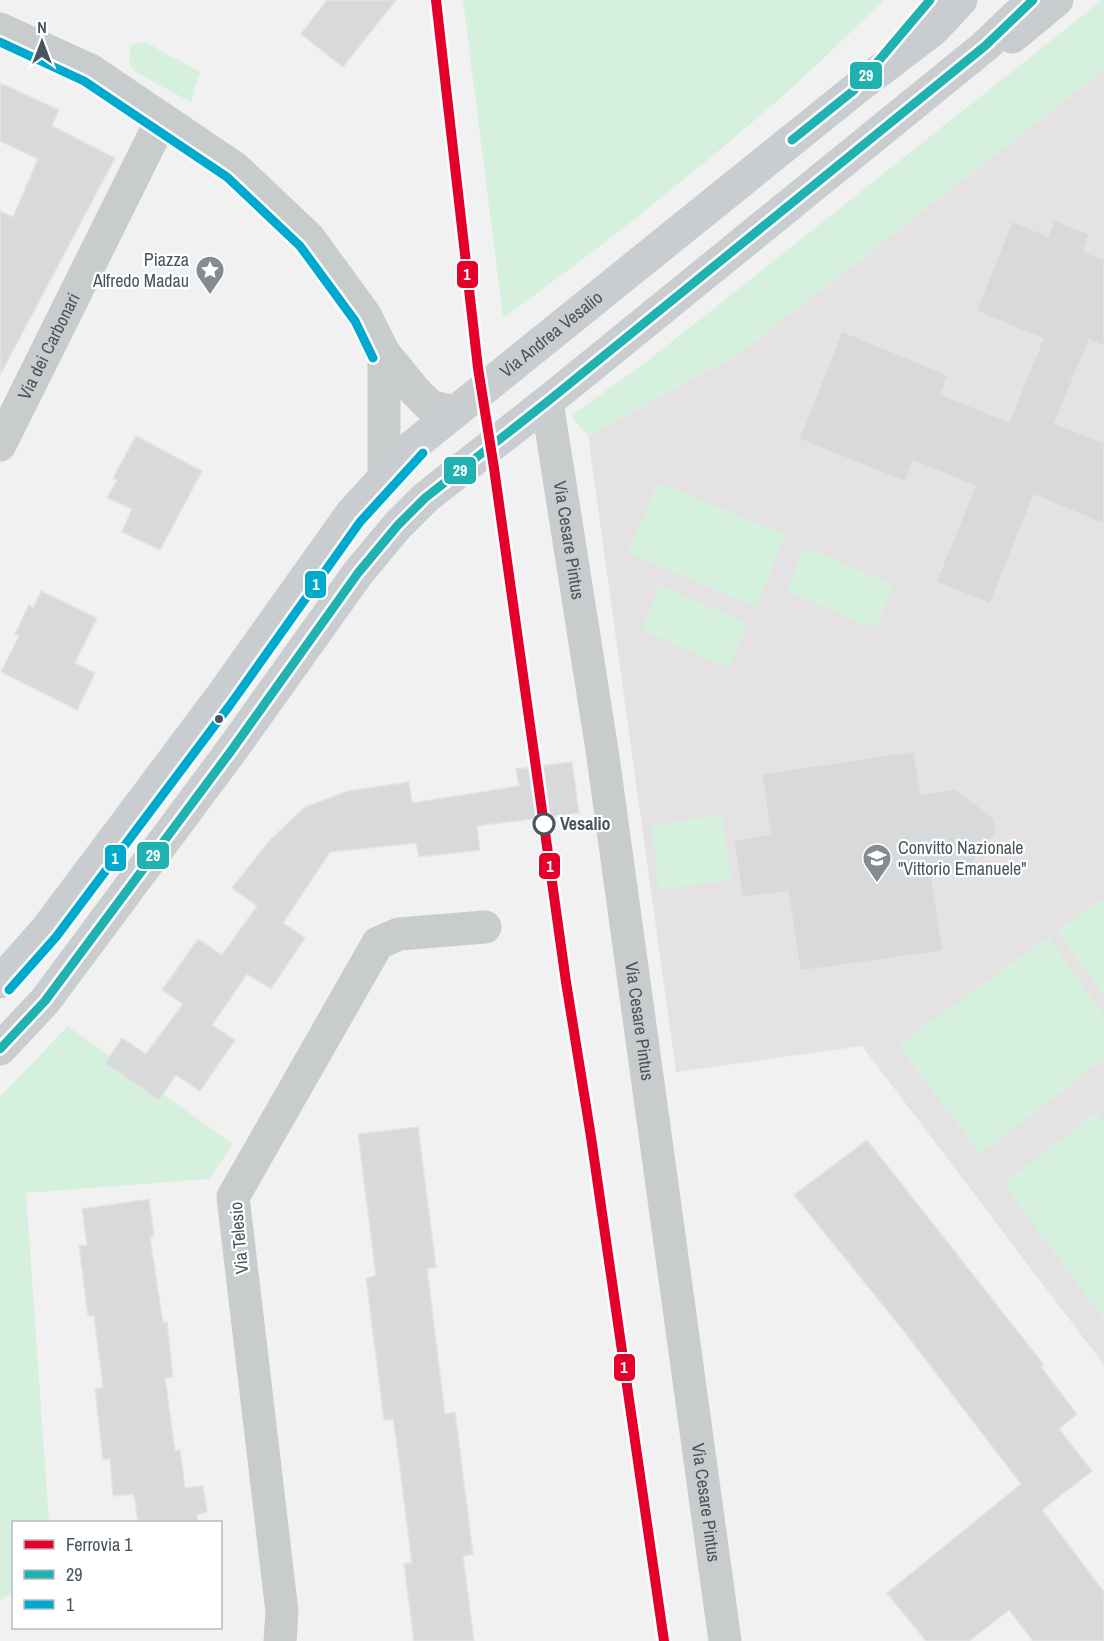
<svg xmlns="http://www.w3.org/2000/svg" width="1104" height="1641" font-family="'Archivo Narrow',sans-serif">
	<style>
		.education { fill: #e4e2e3 }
		.green { fill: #d6f0de }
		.building { fill: #d8d9da; stroke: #e3e3e4; stroke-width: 1.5 }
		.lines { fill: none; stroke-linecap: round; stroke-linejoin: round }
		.minor { stroke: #c9cccd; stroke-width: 33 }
		.secondary { stroke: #cacdd0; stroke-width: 33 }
		.bus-1-casing { stroke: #fff; stroke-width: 14 }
		.bus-2-casing { stroke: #fff; stroke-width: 14 }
		.bus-1 { stroke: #20b2b1; stroke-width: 9 }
		.bus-2 { stroke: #00a9ce; stroke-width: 9 }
		.rail-1-casing { stroke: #fff; stroke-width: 15 }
		.rail-1 { stroke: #e4002b; stroke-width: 10 }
		.bus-dot { fill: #48555e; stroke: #fff; stroke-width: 2 }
		.stop-dot { fill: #fff; stroke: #48555e; stroke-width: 3 }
		.labels { text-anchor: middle; stroke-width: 4.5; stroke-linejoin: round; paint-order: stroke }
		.poi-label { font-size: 18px; fill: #48555e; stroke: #fff; text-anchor: end }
		.street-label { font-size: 18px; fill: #48555e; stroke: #fff }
		.stop-label { font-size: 18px; font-weight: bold; fill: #48555e; stroke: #fff; text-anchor: start }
		.line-badge { stroke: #fff; stroke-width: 2 }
		.badge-label { font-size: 16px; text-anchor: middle; font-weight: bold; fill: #fff }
	</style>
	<rect width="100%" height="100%" fill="#f2f1f1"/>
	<polygon class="education" points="1104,70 1104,1365 862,1046 676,1072 588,436 740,353"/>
	<g class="green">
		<path d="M463,0H884C851,31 819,64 785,94C694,173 601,248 503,318Z"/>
		<polygon points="1102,0 1104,0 1104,70 740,353 588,436 571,416 650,359"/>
		<polygon points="145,42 200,72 191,102 135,72 129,63 131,45"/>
		<polygon points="658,482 786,535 756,607 628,553"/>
		<polygon points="805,547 894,585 875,629 786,591"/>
		<polygon points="659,585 748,623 729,668 642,630"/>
		<polygon points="722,815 731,880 659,889 651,825"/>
		<polygon points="1104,897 1104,996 1057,931"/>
		<polygon points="1048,937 1104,1015 1104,1059 980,1154 898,1045"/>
		<polygon points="68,1026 233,1144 209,1179 26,1193 49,1522 14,1522 13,1592 0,1600 0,1097"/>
		<polygon points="1096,1112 1104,1123 1104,1319 1003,1184"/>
	</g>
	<g class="building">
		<polygon points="327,0 396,0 343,67 301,34"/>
		<polygon points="0,83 59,110 52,126 115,158 0,375 0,211 13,217 38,159 0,141"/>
		<polygon points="1054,220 1089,234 1083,251 1104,260 1104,346 1089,340 1055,423 1104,443 1104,524 1034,495 990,604 936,582 975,486 913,461 905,482 799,439 842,331 948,375 941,394 1009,422 1043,339 976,311 1012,221 1048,236"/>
		<polygon points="136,436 202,471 160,550 122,532 132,509 107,498 117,480 113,478"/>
		<polygon points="41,591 97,618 75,663 95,673 77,710 1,672 19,636 15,634 29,605 33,608"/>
		<polygon points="914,751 921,795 955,789 994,818 996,833 966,871 931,874 943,951 800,971 788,891 742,898 734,840 770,834 762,774"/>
		<polygon points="572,762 579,813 477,826 480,850 419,857 416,843 330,852 283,923 305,938 271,989 247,974 212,1025 235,1040 200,1091 176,1075 159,1100 105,1063 122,1038 146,1054 183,1004 162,990 198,939 222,955 257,906 232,888 270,840 305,807 348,791 409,782 412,803 519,786 516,769"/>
		<polygon points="418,1127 436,1267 427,1269 445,1414 455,1412 473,1554 463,1556 474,1641 414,1641 404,1564 412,1563 396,1438 393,1419 384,1420 366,1278 376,1276 358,1134"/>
		<polygon points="867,1140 1044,1365 1041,1367 1077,1414 1059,1429 1092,1471 1042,1510 1104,1592 1104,1641 1033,1641 1009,1610 969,1641 926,1641 887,1593 1021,1484 903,1330 794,1195"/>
		<polygon points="149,1199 154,1236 150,1237 163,1323 167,1322 173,1377 165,1378 175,1451 180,1450 185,1488 203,1486 207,1512 197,1515 198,1522 138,1522 134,1494 113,1496 110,1458 103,1460 95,1389 103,1387 94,1316 88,1316 79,1246 87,1245 82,1209"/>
	</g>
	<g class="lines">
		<g class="minor">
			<polyline points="0,29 90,70 235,168 309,238 365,315 384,353 415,391 430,406 454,412"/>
			<polyline points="1012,37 1057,0"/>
			<polyline points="384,353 384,478"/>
			<path id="s1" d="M547,402L602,750L725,1641"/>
			<path id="s2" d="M0,445L162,119"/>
			<polyline points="280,1641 282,1612 233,1197 378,943 399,934 485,927"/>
		</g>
		<g class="secondary">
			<path id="s3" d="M0,982L46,930L220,698L351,514L414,445L853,91L933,30L961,0"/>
			<polyline points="0,1049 45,1001 231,751 358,573 398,525 425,498 547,402 985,46 1033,0"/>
		</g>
		<g class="bus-1-casing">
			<g id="bus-1">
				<polyline points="792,140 853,91 930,0"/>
				<polyline points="0,1049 45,1001 231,751 358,573 398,525 425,498 547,402 985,46 1033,0"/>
			</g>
		</g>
		<g class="bus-2-casing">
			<g id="bus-2">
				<polyline points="0,42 84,81 227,177 300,246 355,321 373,358"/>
				<polyline points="9,990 56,937 230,705 360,522 423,453"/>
			</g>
		</g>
		<use href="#bus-1" class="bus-1"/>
		<use href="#bus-2" class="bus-2"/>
		<g class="rail-1-casing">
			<polyline id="rail-1" points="436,0 478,368 494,468 566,982 591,1137 664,1641"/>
		</g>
		<use href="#rail-1" class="rail-1"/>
	</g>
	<defs>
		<g id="sight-pin" transform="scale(1.5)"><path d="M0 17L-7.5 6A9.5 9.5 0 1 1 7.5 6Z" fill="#848c91" stroke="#fff"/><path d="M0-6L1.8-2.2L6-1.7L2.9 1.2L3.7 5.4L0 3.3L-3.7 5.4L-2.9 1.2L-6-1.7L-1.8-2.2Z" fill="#fff"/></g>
		<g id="school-pin" transform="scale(1.5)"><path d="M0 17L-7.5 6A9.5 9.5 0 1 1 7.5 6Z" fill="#848c91" stroke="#fff"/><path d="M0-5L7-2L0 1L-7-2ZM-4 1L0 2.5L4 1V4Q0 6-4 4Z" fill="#fff"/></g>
	</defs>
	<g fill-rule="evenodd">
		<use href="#sight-pin" x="210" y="270"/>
		<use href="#school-pin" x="877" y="858"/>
	</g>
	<circle class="bus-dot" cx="219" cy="719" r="5"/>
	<circle class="stop-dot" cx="544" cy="824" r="10"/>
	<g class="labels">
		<g class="poi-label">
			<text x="189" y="266">Piazza<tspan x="189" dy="21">Alfredo Madau</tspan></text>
			<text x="898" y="854" text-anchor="start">Convitto Nazionale<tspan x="898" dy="21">"Vittorio Emanuele"</tspan></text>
		</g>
		<g class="street-label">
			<text dy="6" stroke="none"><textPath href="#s3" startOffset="855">Via Andrea Vesalio</textPath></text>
			<text dy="6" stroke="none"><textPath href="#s2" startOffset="110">Via dei Carbonari</textPath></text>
			<text dy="6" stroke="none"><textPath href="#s1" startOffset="140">Via Cesare Pintus</textPath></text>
			<text dy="6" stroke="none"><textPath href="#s1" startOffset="626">Via Cesare Pintus</textPath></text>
			<text transform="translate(239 1238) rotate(-95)" y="6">Via Telesio</text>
			<text dy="6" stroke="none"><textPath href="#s1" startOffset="1112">Via Cesare Pintus</textPath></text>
		</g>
		<g class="stop-label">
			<text x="560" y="830">Vesalio</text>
		</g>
	</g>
	<g class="line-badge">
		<rect x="849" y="61" width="34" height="29" rx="6" fill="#20b2b1"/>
		<rect x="456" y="260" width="23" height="29" rx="6" fill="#e4002b"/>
		<rect x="443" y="456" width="34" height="29" rx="6" fill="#20b2b1"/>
		<rect x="304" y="570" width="23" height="29" rx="6" fill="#00a9ce"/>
		<rect x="136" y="841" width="34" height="29" rx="6" fill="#20b2b1"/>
		<rect x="104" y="844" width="23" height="28" rx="6" fill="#00a9ce"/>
		<rect x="538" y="852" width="23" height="28" rx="6" fill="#e4002b"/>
		<rect x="613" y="1353" width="23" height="29" rx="6" fill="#e4002b"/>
	</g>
	<g class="badge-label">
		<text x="866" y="81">29</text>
		<text x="467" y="280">1</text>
		<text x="460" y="476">29</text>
		<text x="316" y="590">1</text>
		<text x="153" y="861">29</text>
		<text x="115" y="864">1</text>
		<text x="550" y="872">1</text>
		<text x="624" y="1373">1</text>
	</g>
	<rect x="12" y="1521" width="210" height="108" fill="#ffffff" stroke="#b6bbbf" stroke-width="1.5"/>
	<rect x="24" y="1540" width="30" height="9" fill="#e4002b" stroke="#b6bbbf" stroke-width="1.5"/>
	<text x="66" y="1551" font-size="18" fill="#48555e">Ferrovia 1</text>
	<rect x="24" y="1570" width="30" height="9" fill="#20b2b1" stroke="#b6bbbf" stroke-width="1.5"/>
	<text x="66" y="1581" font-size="18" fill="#48555e">29</text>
	<rect x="24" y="1600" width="30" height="9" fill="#00a9ce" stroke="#b6bbbf" stroke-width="1.5"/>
	<text x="66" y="1611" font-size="18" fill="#48555e">1</text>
	<g transform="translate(42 42)" stroke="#ffffff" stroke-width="4.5" paint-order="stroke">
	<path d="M0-4.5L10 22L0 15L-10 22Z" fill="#48555e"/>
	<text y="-9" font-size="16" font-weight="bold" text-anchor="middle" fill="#48555e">N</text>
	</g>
</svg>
